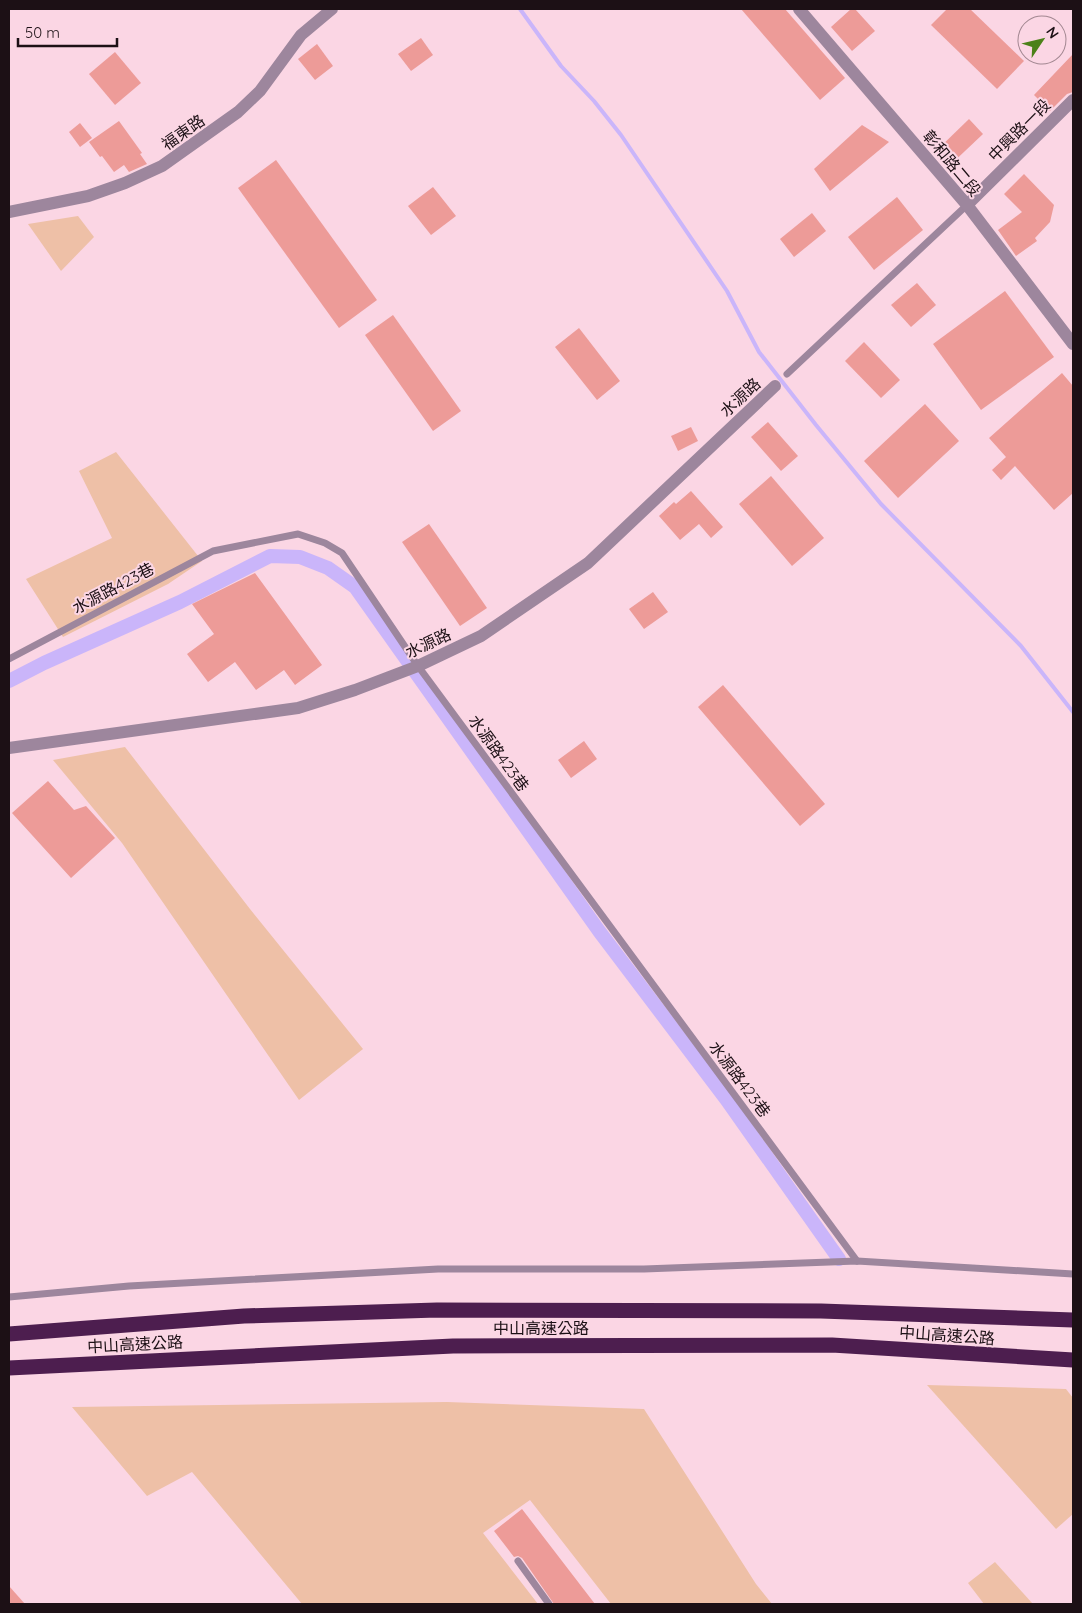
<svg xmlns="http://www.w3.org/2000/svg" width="1082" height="1613" font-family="Quicksand,'Noto Sans TC',sans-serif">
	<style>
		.green { fill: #eec0a7 }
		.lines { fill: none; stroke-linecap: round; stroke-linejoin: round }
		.stream { stroke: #cab5fa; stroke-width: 4 }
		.canal { stroke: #cab5fa; stroke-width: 14 }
		.building { fill: #ed9b98 }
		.service { stroke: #9d869d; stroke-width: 7 }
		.minor { stroke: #9d869d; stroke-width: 12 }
		.tertiary { stroke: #9d869d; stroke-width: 12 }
		.motorway { stroke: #4d1e4f; stroke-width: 15 }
		.labels { text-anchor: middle; stroke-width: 4; stroke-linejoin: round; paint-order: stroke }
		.street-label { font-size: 16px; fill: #1c1015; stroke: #fbd6e4 }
	</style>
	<rect width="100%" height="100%" fill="#fbd6e4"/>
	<g class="green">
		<polygon points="78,216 94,237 61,271 28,224"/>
		<polygon points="116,452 202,561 168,584 63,637 26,579 112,538 79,471"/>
		<polygon points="125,747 250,909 363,1049 299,1100 122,843 53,760"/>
		<polygon points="927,1385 1066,1389 1073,1398 1073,1514 1056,1529"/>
		<polygon points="447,1402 644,1409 756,1584 772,1604 611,1604 530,1500 483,1533 538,1604 302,1604 192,1472 147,1496 72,1407"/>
		<polygon points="995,1562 1033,1604 984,1604 968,1583"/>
	</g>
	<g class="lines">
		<polyline class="stream" points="520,9 561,66 594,101 621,135 727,291 759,352 816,425 881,504 1021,646 1073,712"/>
		<polyline class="canal" points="9,681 44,663 180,602 270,556 300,557 328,568 355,587 599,931 726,1099 839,1259"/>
	</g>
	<g class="building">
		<polygon points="741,9 785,9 845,78 820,100"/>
		<polygon points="851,9 855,9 875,31 852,51 831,27"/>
		<polygon points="947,9 970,9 1024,61 997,89 931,25"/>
		<polygon points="421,38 433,55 411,71 398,54"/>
		<polygon points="317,44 333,66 315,80 298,59"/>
		<polygon points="115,52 141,83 115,105 89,74"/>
		<polygon points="1073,54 1073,92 1067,94 1050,111 1034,95"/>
		<polygon points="969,119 983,134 947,168 934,153"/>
		<polygon points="119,121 142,153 140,154 147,164 129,172 124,165 114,172 102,156 100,157 89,142"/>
		<polygon points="80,123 92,138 80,147 69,132"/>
		<polygon points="862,125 889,142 830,191 814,169"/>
		<polygon points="276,160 377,300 339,328 238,188"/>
		<polygon points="1024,174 1054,205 1050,222 1035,238 1037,241 1016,256 998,230 1022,212 1004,194"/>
		<polygon points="433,187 456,216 431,235 408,206"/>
		<polygon points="897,197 923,230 874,270 848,237"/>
		<polygon points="812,213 826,231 794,257 780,239"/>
		<polygon points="917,283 936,305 911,327 891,305"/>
		<polygon points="1005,291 1054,357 981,410 933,344"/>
		<polygon points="393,315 461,411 433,431 365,335"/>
		<polygon points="579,328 620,381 597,400 555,347"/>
		<polygon points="864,342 900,380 881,398 845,361"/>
		<polygon points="1062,373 1073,386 1073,493 1054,510 1015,466 1001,480 992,470 1006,457 989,438"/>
		<polygon points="925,404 959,441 898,498 864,461"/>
		<polygon points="768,422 798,456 781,471 751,437"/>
		<polygon points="691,427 698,441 678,451 671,436"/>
		<polygon points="771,476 824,538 792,566 739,504"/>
		<polygon points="691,491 723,527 711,538 699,524 680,540 659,516 674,502 676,504"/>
		<polygon points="429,524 487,608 460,626 402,542"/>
		<polygon points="255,573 322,665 295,685 284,670 256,690 235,662 208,682 187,654 214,634 192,604"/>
		<polygon points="653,592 668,612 644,629 629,609"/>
		<polygon points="723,685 825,804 800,826 698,707"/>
		<polygon points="584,741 597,759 571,778 558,760"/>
		<polygon points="48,781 74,810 86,806 115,838 71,878 12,813"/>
		<polygon points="522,1509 595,1604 554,1604 522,1558 518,1556 514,1557 494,1531"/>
		<polygon points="9,1586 25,1604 9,1604"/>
	</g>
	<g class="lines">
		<g class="service">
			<polyline points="787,374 967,205"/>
			<polyline points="9,659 213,551 298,534 325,543 342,553 418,666 857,1261"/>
			<polyline points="9,1297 129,1286 438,1269 644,1269 857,1261 1073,1274"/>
			<polyline points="518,1561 549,1604"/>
		</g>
		<g class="minor">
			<polyline points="967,205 1073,100"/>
			<polyline points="9,212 88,196 125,183 162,166 238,112 260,91 301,35 332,9"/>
			<polyline points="9,748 298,708 355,690 418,666 481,636 588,563 775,386"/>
		</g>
		<polyline class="tertiary" points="799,9 967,205 1073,344"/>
		<g class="motorway">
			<polyline points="9,1334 244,1316 437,1310 821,1311 1073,1320"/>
			<polyline points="9,1368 453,1346 832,1345 1073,1360"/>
		</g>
	</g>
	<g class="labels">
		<g class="street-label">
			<text transform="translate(1019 130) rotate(-45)" y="6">中興路一段</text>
			<text transform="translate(183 132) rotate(-35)" y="6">福東路</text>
			<text transform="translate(952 163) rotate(50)" y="6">彰和路二段</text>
			<text transform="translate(740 397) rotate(-43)" y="6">水源路</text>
			<text transform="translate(113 588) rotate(-28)" y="6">水源路423巷</text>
			<text transform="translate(428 643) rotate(-25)" y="6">水源路</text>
			<text transform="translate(499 753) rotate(54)" y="6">水源路423巷</text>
			<text transform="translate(740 1079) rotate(53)" y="6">水源路423巷</text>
			<text x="541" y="1334">中山高速公路</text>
			<text transform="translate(947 1335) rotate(4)" y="6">中山高速公路</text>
			<text transform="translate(135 1344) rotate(-3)" y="6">中山高速公路</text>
		</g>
	</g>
	<rect width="1082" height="1613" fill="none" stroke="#1c1015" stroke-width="20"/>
	<g transform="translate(1042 40) rotate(55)"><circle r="24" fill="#fbd6e4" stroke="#a28791"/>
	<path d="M0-4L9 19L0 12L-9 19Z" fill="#4c8118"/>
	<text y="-8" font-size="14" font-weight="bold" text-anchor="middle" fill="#1c1015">N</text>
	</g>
	<path d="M18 38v8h99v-8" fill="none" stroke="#1c1015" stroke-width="2.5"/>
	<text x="25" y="38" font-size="15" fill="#1c1015" stroke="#fbd6e4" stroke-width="4" paint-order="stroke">50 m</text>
</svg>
